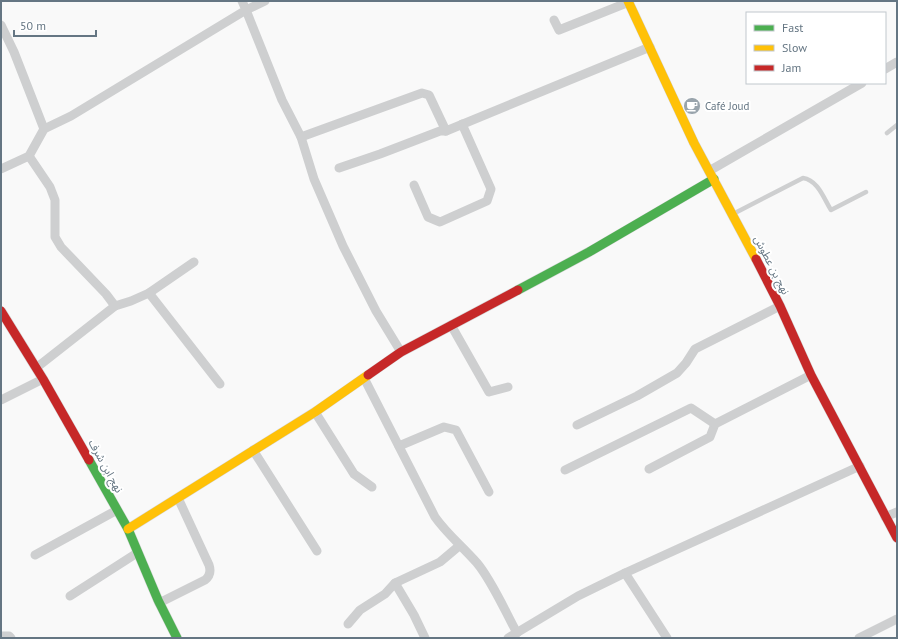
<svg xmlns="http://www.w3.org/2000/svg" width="898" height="639" font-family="'PT Sans','Noto Sans Arabic',sans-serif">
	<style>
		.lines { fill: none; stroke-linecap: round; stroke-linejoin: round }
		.fast-casing { stroke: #d5d6d7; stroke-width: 10 }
		.slow-casing { stroke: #d5d6d7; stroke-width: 10 }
		.jam-casing { stroke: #d5d6d7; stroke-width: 10 }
		.lane { stroke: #cecfd0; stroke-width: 4.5 }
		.street { stroke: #cecfd0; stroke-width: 9 }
		.fast { stroke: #4caf50; stroke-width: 9 }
		.slow { stroke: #ffc107; stroke-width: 9 }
		.jam { stroke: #c62828; stroke-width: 9 }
		.labels { text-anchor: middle; stroke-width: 4; stroke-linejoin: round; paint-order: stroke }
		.poi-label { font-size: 11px; fill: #657683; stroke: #fff; text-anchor: start }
		.street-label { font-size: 11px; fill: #657683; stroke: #fff }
	</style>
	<rect width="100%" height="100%" fill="#f9f9f9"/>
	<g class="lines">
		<g class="fast-casing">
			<g id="fast">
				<polyline points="518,290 589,252 714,179"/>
				<polyline points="89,460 128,529 158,600 177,638"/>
			</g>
		</g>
		<g class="slow-casing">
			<g id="slow">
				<polyline points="628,1 694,143 756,259"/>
				<polyline points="128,529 315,412 368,375"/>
			</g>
		</g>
		<g class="jam-casing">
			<g id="jam">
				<polyline points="756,259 780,306 811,375 897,538"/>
				<polyline points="1,311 43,379 89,460"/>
				<polyline points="368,375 401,352 518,290"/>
			</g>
		</g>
		<g class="lane">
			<polyline points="887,133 897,125"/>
			<path d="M733,214L803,178C818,180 824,199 831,210L866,192"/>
		</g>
		<g class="street">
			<polyline points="265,1 246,10 282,100 301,137 314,179 343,246 376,311 401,352"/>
			<polyline points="554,20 559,30 629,2"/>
			<polyline points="1,25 14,52 44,129"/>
			<polyline points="885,69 897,62"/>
			<polyline points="301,137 422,93 429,95 446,131 650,47"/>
			<polyline points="29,156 50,187 55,200 55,237 61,247 106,294 115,306 131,301 149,293 194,262"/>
			<polyline points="339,168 380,154 440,131 446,131"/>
			<polyline points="1,169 29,156 44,129 71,116 246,10 242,1"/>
			<polyline points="709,171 862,83"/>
			<polyline points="414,185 428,217 440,222 487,201 491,189 462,124"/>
			<polyline points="149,293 220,384"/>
			<polyline points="451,325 489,392 508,387"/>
			<polyline points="36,368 115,306"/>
			<path d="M364,378L435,517C447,534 463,547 477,563C492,581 505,611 517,633"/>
			<polyline points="1,400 43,379"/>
			<polyline points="315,412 354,474 372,487"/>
			<polyline points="577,425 637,396 677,373 686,363 695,349 780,306"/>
			<polyline points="399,446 444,427 456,430 489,492"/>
			<polyline points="253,450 317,551"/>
			<polyline points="649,469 710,437 715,424 811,375"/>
			<polyline points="565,470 691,408 715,424"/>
			<polyline points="885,517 897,512"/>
			<polyline points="35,555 117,510"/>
			<polyline points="395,583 414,615 425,638"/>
			<polyline points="70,596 137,553"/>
			<path d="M159,603L205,580C210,576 211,571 209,565L178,498"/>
			<polyline points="348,624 360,610 385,594 395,583 440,562 459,546"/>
			<polyline points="1,636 9,636 11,638"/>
			<polyline points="508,638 578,596 625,573"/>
			<polyline points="667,638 625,573 860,466"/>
			<polyline points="859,638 897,619"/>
		</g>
		<use href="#fast" class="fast"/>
		<use href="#slow" class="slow"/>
		<use href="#jam" class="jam"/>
	</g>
	<defs>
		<g id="cafe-disc" transform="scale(0.9)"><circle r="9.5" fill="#99a4ac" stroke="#fff"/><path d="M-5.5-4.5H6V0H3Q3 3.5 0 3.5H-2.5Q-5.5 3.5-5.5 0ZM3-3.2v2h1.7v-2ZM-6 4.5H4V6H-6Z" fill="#fff"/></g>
	</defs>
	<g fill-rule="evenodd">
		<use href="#cafe-disc" x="692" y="106"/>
	</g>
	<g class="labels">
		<g class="poi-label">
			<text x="705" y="110">Café Joud</text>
		</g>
		<g class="street-label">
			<text transform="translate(772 265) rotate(63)" y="4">نهج بن عطوش</text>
			<text transform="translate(106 466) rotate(61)" y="4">نهج ابن شرف</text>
		</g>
	</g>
	<rect width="898" height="639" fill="none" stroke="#657683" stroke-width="4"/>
	<rect x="746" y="12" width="140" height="72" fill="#ffffff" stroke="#c1c8cd"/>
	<rect x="754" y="25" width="20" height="6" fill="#4caf50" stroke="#c1c8cd"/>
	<text x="782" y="32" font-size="12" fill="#657683">Fast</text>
	<rect x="754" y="45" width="20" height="6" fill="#ffc107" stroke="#c1c8cd"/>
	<text x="782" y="52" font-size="12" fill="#657683">Slow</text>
	<rect x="754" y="65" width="20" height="6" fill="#c62828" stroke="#c1c8cd"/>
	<text x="782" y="72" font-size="12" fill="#657683">Jam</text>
	<path d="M14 30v6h82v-6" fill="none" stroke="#657683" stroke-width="2"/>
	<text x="20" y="30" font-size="12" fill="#657683" stroke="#ffffff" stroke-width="3" paint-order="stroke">50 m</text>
</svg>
